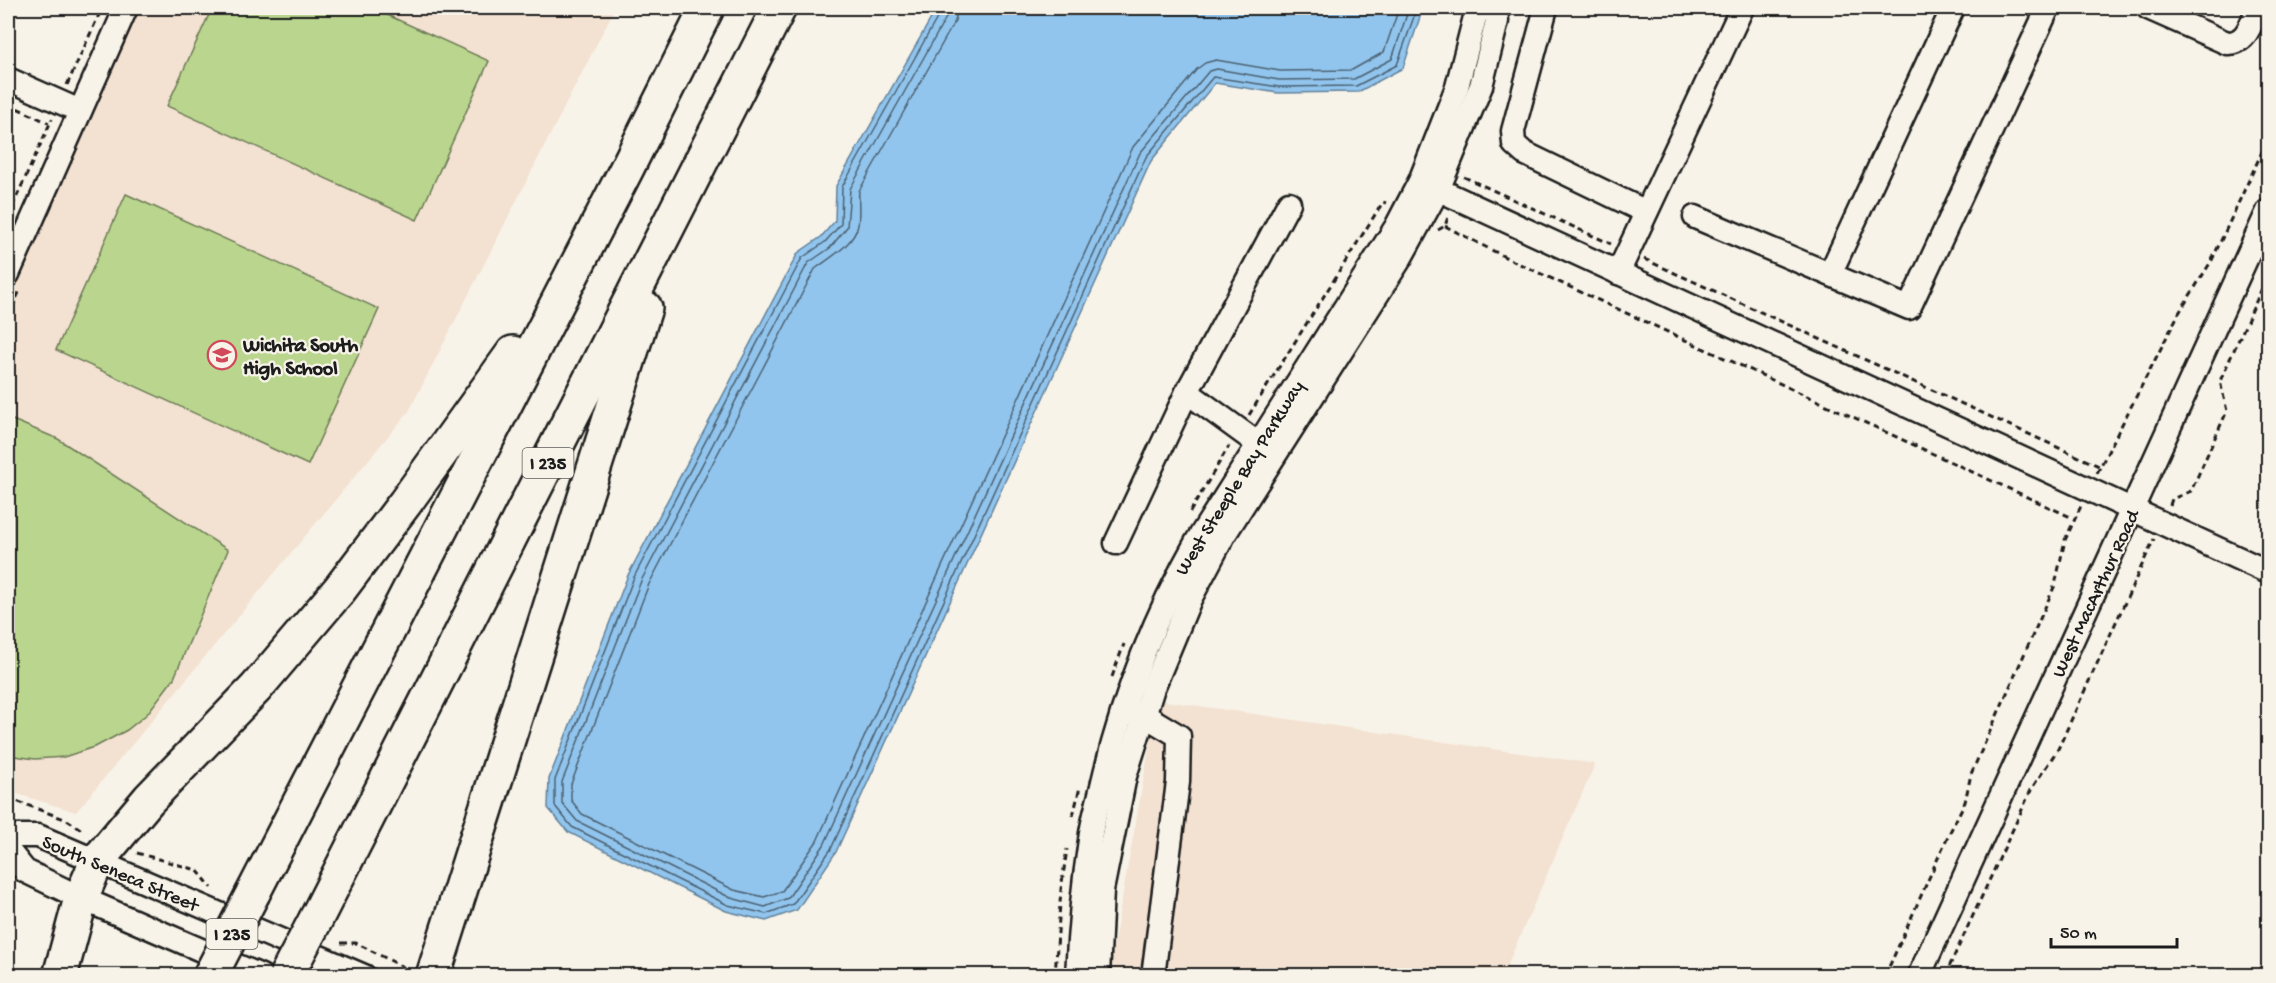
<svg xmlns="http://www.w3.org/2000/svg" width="2276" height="983" font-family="'Gochi Hand',sans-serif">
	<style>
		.built { fill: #f3e1d1 }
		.green { fill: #bad68e; stroke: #6b7955; stroke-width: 1.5 }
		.water { fill: #91c5ee; stroke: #62819a; stroke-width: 1.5 }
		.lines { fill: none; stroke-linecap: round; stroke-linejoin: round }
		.shore { stroke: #4b6070; stroke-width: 1.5 }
		.minor-casing { stroke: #1c1c1c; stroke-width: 27 }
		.highway-casing { stroke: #1c1c1c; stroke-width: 38 }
		.path { stroke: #1c1c1c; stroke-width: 3; stroke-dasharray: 6 4.5; stroke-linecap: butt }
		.minor { stroke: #f7f3e8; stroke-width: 22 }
		.highway { stroke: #f7f3e8; stroke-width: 33 }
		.highway-bridge-casing { stroke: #1c1c1c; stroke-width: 38; stroke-linecap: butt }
		.highway-bridge { stroke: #f7f3e8; stroke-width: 33 }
		.labels { text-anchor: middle; stroke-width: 4.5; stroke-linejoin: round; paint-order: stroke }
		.shield { fill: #f7f3e8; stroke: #5e5c59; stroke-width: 1.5 }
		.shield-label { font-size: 18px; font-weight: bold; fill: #1c1c1c }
		.poi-label { font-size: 20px; font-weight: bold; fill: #1c1c1c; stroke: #f7f3e8; text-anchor: start }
		.street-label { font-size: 20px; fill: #1c1c1c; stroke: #f7f3e8 }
	</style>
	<rect width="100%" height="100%" fill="#f7f3e8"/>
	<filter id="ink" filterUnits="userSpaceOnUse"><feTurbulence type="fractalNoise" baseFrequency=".0167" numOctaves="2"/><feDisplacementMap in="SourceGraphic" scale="12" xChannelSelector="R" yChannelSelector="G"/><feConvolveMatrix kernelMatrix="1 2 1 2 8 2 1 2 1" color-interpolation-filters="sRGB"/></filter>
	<g filter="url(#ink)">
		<g class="built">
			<polygon points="138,8 615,8 409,411 76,812 8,791 8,299"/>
			<polygon points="1158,700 1595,764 1503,975 1108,976"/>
		</g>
		<g class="green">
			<polygon points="212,8 372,8 489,61 417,220 167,106"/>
			<polygon points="126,194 379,309 308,465 56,350"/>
			<polygon points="8,418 58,439 228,550 174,678 147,714 127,730 97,746 64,757 35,759 8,755"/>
		</g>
		<polygon class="water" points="937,8 1423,8 1403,68 1358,92 1278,93 1215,83 1151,161 836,852 797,910 766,921 726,911 568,832 548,808 549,779 628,575 798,253 821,237 835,221 836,186"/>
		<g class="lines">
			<g class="shore">
				<polyline points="941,8 940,13 842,187 841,224 825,242 802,258 634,577 555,780 555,806 572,827 728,905 766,914 793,904 831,849 1146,157 1213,77 1279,87 1356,86 1397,65 1417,8"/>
				<polyline points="949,8 947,16 850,189 847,227 830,248 808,263 641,581 562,782 562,803 577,821 731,898 765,907 788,898 824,845 1140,153 1209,71 1217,69 1279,80 1354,79 1392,59 1409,8"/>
				<path d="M958,8L955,21L859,191C858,202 860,214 858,225C854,245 829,258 815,269L649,584L571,784V800L582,814L734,890L764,897L782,891L817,841L1133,147L1197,69L1205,63L1216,60L1280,71L1352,70L1384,52L1399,8"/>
			</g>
			<g class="minor-casing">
				<g id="minor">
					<polyline points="1546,8 1513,131 1514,144 1524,153 1646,212"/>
					<path d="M2148,8L2227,43C2247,44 2251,23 2258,8"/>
					<polyline points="8,79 80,111"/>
					<polyline points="1424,183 2268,572"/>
					<polyline points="1695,217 1909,308 2048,8"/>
					<polyline points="1618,273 1742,8"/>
					<polyline points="8,274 126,8"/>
					<polyline points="1830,274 1953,8"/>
					<polyline points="1187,392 1257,443 1270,449"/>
					<polyline points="1116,543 1187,392 1289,203"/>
					<polyline points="1131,712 1144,715 1179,736 1178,782 1153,976"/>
					<polyline points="8,836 38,836 364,976"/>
					<polyline points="8,850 25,871 81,898 261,976"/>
					<path d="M1077,976C1079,930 1083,885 1090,840C1092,822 1098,804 1102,786C1122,700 1153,619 1197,541L1396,227L1420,181L1457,87L1475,17L1481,8"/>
					<polyline points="1098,976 1102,890 1125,776 1153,688 1190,599 1224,535 1400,259 1438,190 1481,86 1497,21 1496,8"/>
					<polyline points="1919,976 2268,211"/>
				</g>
			</g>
			<g class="highway-casing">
				<g id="highway">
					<polyline points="253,893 627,168 707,8"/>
					<polyline points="316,919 779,8"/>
					<polyline points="60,976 81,898 97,861 149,799 256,688 340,589 405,503 513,353"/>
					<polyline points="433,976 645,308"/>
				</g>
			</g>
			<g class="path">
				<polyline points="67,85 102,8"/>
				<polyline points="8,104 49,123"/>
				<polyline points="1464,177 1611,244"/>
				<polyline points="8,216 52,119"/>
				<polyline points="1445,226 1511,260 2075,519"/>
				<polyline points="1438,230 1445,226 1449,214"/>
				<polyline points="1644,259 2101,467"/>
				<polyline points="8,317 20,290"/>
				<polyline points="1249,415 1383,202 1386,203"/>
				<polyline points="2097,473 2179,313 2212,260 2268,139"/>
				<polyline points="2170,505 2172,499 2191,491 2227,411 2220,381 2268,275"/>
				<polyline points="1190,512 1229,446"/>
				<polyline points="1112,677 1124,644"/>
				<polyline points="8,798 67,820 82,830"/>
				<polyline points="1073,816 1080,787"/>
				<polyline points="137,853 197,870 212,888"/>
				<polyline points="341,943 356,943 409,970"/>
				<polyline points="1055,976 1061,889 1067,849"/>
				<polyline points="1885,976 1947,838 1965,802 1971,774 2055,585 2065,540 2081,506"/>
				<polyline points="1945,976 2032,788 2058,749 2154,539"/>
			</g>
			<use href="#minor" class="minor"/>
			<use href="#highway" class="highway"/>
			<g class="highway-bridge-casing">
				<g id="highway-bridge">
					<polyline points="210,976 253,893"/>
					<polyline points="286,976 316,919"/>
				</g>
			</g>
			<use href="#highway-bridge" class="highway-bridge"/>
		</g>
	</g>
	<defs>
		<g id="school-ring" transform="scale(1.5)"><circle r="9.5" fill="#f7f3e8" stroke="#d1495b" stroke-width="1.5"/><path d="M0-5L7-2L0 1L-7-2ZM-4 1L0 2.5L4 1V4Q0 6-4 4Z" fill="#d1495b"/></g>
	</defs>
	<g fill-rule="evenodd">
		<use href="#school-ring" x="222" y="355"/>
	</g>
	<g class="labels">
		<g class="shield">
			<rect x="522.5" y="448" width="51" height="30" rx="4.5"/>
			<rect x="206.5" y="919" width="51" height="30" rx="4.5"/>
		</g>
		<g class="shield-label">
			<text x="548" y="469">I 235</text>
			<text x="232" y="940">I 235</text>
		</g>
		<g class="poi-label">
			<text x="243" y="351">Wichita South<tspan x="243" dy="23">High School</tspan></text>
		</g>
		<g class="street-label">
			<text transform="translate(1238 477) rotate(-58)" y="7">West Steeple Bay Parkway</text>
			<text transform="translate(2094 593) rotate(-65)" y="7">West MacArthur Road</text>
			<text transform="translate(121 872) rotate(23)" y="7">South Seneca Street</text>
		</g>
	</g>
	<rect width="2276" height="983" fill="none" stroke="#f7f3e8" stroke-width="30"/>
	<rect x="15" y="15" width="2246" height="953" fill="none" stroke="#1c1c1c" stroke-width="2" filter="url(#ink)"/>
	<path d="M2051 938v9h126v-9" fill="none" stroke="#1c1c1c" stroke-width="3"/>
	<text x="2060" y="938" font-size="18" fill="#1c1c1c" stroke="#f7f3e8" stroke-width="4.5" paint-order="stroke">50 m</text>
</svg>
